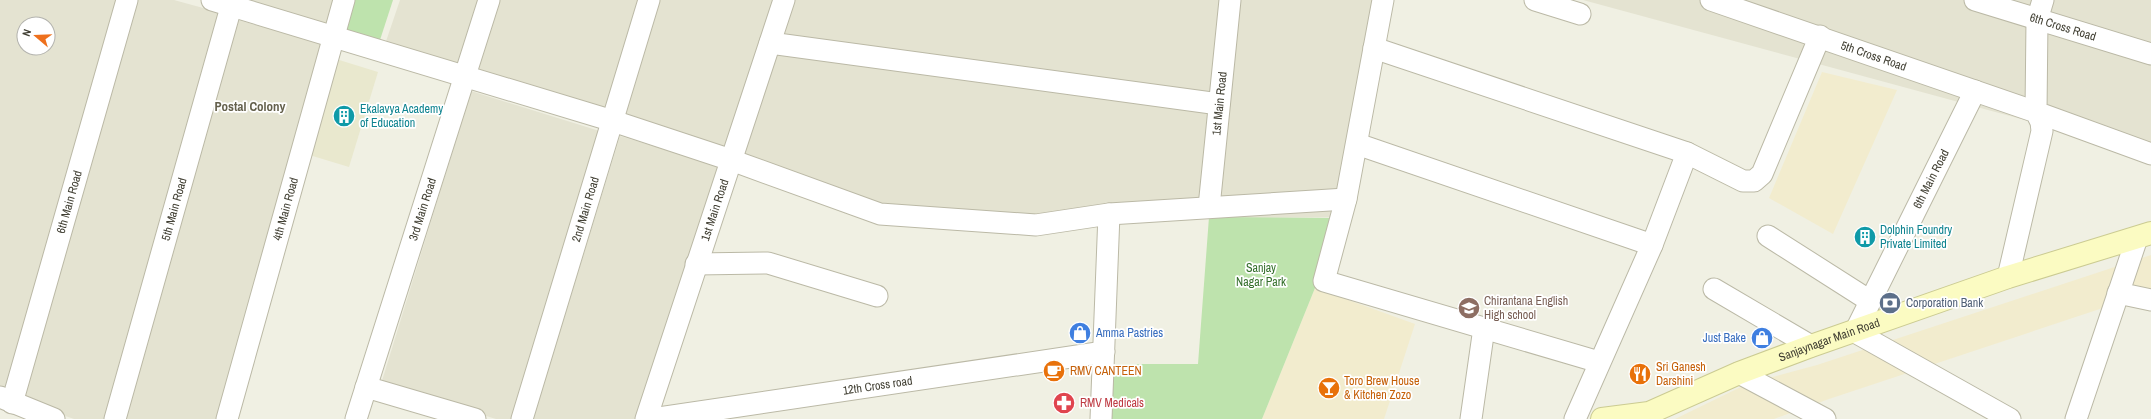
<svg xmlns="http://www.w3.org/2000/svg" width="2151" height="419" font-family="'Archivo Narrow',sans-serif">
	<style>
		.residential { fill: #e4e3d1; fill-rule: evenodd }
		.commercial { fill: #f2ecce }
		.education { fill: #e9e8ce }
		.green { fill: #bee3ad }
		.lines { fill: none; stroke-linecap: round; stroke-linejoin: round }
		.street-casing { stroke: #bbb9a6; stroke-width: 23 }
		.secondary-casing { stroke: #cbcb92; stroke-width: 24 }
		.street { stroke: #fff; stroke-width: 21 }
		.secondary { stroke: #fbfbc2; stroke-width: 22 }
		.labels { text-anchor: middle; stroke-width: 3.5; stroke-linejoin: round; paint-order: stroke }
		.street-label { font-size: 12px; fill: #424034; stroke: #fff }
		.culture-label { font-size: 12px; fill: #0d838f; stroke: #fff; text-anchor: start }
		.park-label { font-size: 12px; fill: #346f2b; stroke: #fff }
		.education-label { font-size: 12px; fill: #785e54; stroke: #fff; text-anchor: start }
		.service-label { font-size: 12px; fill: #4e5e75; stroke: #fff; text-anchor: start }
		.shop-label { font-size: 12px; fill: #366cbe; stroke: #fff; text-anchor: start }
		.food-label { font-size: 12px; fill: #c56008; stroke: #fff; text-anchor: start }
		.health-label { font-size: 12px; fill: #be3a42; stroke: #fff; text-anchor: start }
		.neighbourhood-label { font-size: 13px; font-weight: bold; fill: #64604c; stroke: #fff }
	</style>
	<rect width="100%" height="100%" fill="#f0f0e3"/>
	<g class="residential">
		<path d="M0,0H118L10,394L0,388ZM24,24H48V48H24Z"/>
		<polygon points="138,0 174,0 225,14 107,419 74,419 19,400"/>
		<polygon points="242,0 338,0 330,26"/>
		<polygon points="400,0 1394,0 1350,217 1038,220 877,210 380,59"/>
		<polygon points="1583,0 2151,0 2151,153 2069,132"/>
		<polygon points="238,20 322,44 216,419 124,419"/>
		<polygon points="471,91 606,133 519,419 496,419 381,384"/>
		<polygon points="620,136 719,166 642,419 533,419"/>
	</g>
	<g class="commercial">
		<polygon points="1822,72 1897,90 1833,234 1769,198"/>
		<polygon points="2151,255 2151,292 1829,399 1774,419 1675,419 1747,384 1817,365"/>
		<polygon points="1315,288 1415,324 1384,419 1262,419"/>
	</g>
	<polygon class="education" points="336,59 378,72 349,167 306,154"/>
	<g class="green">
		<polygon points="349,0 393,0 380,40 340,28"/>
		<polygon points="1209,217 1336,218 1315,288 1262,419 1107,419 1111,364 1198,364"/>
	</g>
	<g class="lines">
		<g class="street-casing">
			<g id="street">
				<polyline points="212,0 613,121 731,160 880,214 1036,225 1109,214 1346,199"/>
				<polyline points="1383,0 1346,199 1324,281 1599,362"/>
				<polyline points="1535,0 1580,14"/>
				<path id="s1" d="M1711,0L2036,112L2041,122L2042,131L2008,277"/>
				<path id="s2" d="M1975,0L2151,54"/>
				<polyline points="2043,0 2037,20 2036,112 2151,154"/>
				<polyline points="770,43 1219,104"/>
				<polyline points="1374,48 1687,153 1743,181 1754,181 1762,174 1820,36"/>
				<polyline points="1975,91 1855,332 2010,419"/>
				<polyline points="1357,144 1652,245"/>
				<path id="s3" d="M1209,207L1230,0"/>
				<polyline points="1768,236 1870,301"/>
				<polyline points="696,264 768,263 877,296"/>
				<polyline points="1714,289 1811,346"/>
				<polyline points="2118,293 2151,300"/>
				<polyline points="1739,373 1825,419"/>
				<polyline points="366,387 475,419"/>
				<polyline points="0,397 54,419"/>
				<path id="s4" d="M12,403L127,0"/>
				<path id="s5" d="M115,419L233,0"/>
				<path id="s6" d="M227,419L344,0"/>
				<path id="s7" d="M356,419L489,0"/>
				<path id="s8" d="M522,419L649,0"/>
				<path id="s9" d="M646,419L784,0"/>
				<path id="s10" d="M652,419L1104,352"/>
				<polyline points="1101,419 1109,214"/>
				<polyline points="1471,419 1484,328"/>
				<polyline points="1575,419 1652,245 1687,153"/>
				<polyline points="2076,419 2137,238"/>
			</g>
		</g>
		<g class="secondary-casing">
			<g id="secondary">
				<path id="s11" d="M1602,419L1649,413L1739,373L1811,346L2008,277L2151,233"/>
			</g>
		</g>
		<use href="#street" class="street"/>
		<use href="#secondary" class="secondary"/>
	</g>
	<defs>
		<g id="building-disc" transform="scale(1.15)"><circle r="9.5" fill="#0f9aa8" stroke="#fff"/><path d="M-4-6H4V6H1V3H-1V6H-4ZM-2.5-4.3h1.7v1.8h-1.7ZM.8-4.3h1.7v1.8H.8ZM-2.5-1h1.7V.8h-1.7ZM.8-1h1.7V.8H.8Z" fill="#fff"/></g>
		<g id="bank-disc" transform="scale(1.15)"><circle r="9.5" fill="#5c6f8a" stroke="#fff"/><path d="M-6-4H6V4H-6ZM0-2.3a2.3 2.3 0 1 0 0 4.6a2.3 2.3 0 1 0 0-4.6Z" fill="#fff"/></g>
		<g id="school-disc" transform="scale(1.15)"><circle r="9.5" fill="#8d6e63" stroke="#fff"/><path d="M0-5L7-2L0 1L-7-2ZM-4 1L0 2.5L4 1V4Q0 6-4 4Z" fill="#fff"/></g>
		<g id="shop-disc" transform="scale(1.15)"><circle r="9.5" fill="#3f7fe0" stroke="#fff"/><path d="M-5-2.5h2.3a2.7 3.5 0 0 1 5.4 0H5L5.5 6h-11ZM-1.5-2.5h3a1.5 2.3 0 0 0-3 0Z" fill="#fff"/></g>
		<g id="cafe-disc" transform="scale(1.15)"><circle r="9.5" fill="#e8710a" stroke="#fff"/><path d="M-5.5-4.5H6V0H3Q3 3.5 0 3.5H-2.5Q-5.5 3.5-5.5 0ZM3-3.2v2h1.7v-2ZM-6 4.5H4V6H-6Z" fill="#fff"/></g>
		<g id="restaurant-disc" transform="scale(1.15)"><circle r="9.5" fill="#e8710a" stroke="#fff"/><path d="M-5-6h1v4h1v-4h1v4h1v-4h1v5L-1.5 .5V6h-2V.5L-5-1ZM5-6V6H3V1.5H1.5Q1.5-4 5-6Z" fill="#fff"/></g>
		<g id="bar-disc" transform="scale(1.15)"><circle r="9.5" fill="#e8710a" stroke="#fff"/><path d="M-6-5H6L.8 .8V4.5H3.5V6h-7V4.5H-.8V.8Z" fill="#fff"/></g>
		<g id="pharmacy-disc" transform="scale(1.15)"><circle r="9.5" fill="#e0444e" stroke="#fff"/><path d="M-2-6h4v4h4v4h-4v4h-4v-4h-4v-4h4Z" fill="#fff"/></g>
	</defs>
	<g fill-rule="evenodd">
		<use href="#building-disc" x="344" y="116"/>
		<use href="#building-disc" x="1865" y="237"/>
		<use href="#bank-disc" x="1890" y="303"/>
		<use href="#school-disc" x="1469" y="308"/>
		<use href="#shop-disc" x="1080" y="333"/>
		<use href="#shop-disc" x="1762" y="338"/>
		<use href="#cafe-disc" x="1054" y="371"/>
		<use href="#restaurant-disc" x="1640" y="374"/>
		<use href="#bar-disc" x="1329" y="388"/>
		<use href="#pharmacy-disc" x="1064" y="403"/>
	</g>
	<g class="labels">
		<g class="street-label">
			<text dy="4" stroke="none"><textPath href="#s2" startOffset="92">6th Cross Road</textPath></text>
			<text dy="4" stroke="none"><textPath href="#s1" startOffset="172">5th Cross Road</textPath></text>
			<text dy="4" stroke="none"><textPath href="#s3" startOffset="104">1st Main Road</textPath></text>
			<text transform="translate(1931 179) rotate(-63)" y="4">6th Main Road</text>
			<text dy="4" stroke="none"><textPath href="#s4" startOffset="209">6th Main Road</textPath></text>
			<text dy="4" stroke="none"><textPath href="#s5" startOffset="218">5th Main Road</textPath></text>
			<text dy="4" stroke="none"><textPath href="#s6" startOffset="218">4th Main Road</textPath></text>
			<text dy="4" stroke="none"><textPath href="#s8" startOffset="219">2nd Main Road</textPath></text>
			<text dy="4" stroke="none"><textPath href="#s9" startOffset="220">1st Main Road</textPath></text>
			<text dy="4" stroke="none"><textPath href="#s7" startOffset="220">3rd Main Road</textPath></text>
			<text dy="4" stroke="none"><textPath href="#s11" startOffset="242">Sanjaynagar Main Road</textPath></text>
			<text dy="4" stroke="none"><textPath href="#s10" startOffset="228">12th Cross road</textPath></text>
		</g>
		<g class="culture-label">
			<text x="360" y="113">Ekalavya Academy<tspan x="360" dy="14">of Education</tspan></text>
			<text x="1880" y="234">Dolphin Foundry<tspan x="1880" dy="14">Private Limited</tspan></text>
		</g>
		<g class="park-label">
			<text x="1261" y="272">Sanjay<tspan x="1261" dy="14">Nagar Park</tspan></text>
		</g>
		<g class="education-label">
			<text x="1484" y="305">Chirantana English<tspan x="1484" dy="14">High school</tspan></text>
		</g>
		<g class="service-label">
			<text x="1906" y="307">Corporation Bank</text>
		</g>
		<g class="shop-label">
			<text x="1096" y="337">Amma Pastries</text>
			<text x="1746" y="342" text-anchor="end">Just Bake</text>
		</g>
		<g class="food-label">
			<text x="1656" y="371">Sri Ganesh<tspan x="1656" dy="14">Darshini</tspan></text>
			<text x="1070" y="375">RMV CANTEEN</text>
			<text x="1344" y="385">Toro Brew House<tspan x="1344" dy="14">&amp; Kitchen Zozo</tspan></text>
		</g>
		<g class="health-label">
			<text x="1080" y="407">RMV Medicals</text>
		</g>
		<g class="neighbourhood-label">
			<text x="250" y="111">Postal Colony</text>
		</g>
	</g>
	<g transform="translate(36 36) rotate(289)"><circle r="19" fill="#ffffff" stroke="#b3b3ae"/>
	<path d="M0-3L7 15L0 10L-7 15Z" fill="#ee701d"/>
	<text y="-6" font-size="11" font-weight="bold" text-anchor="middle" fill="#424034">N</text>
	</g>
</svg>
